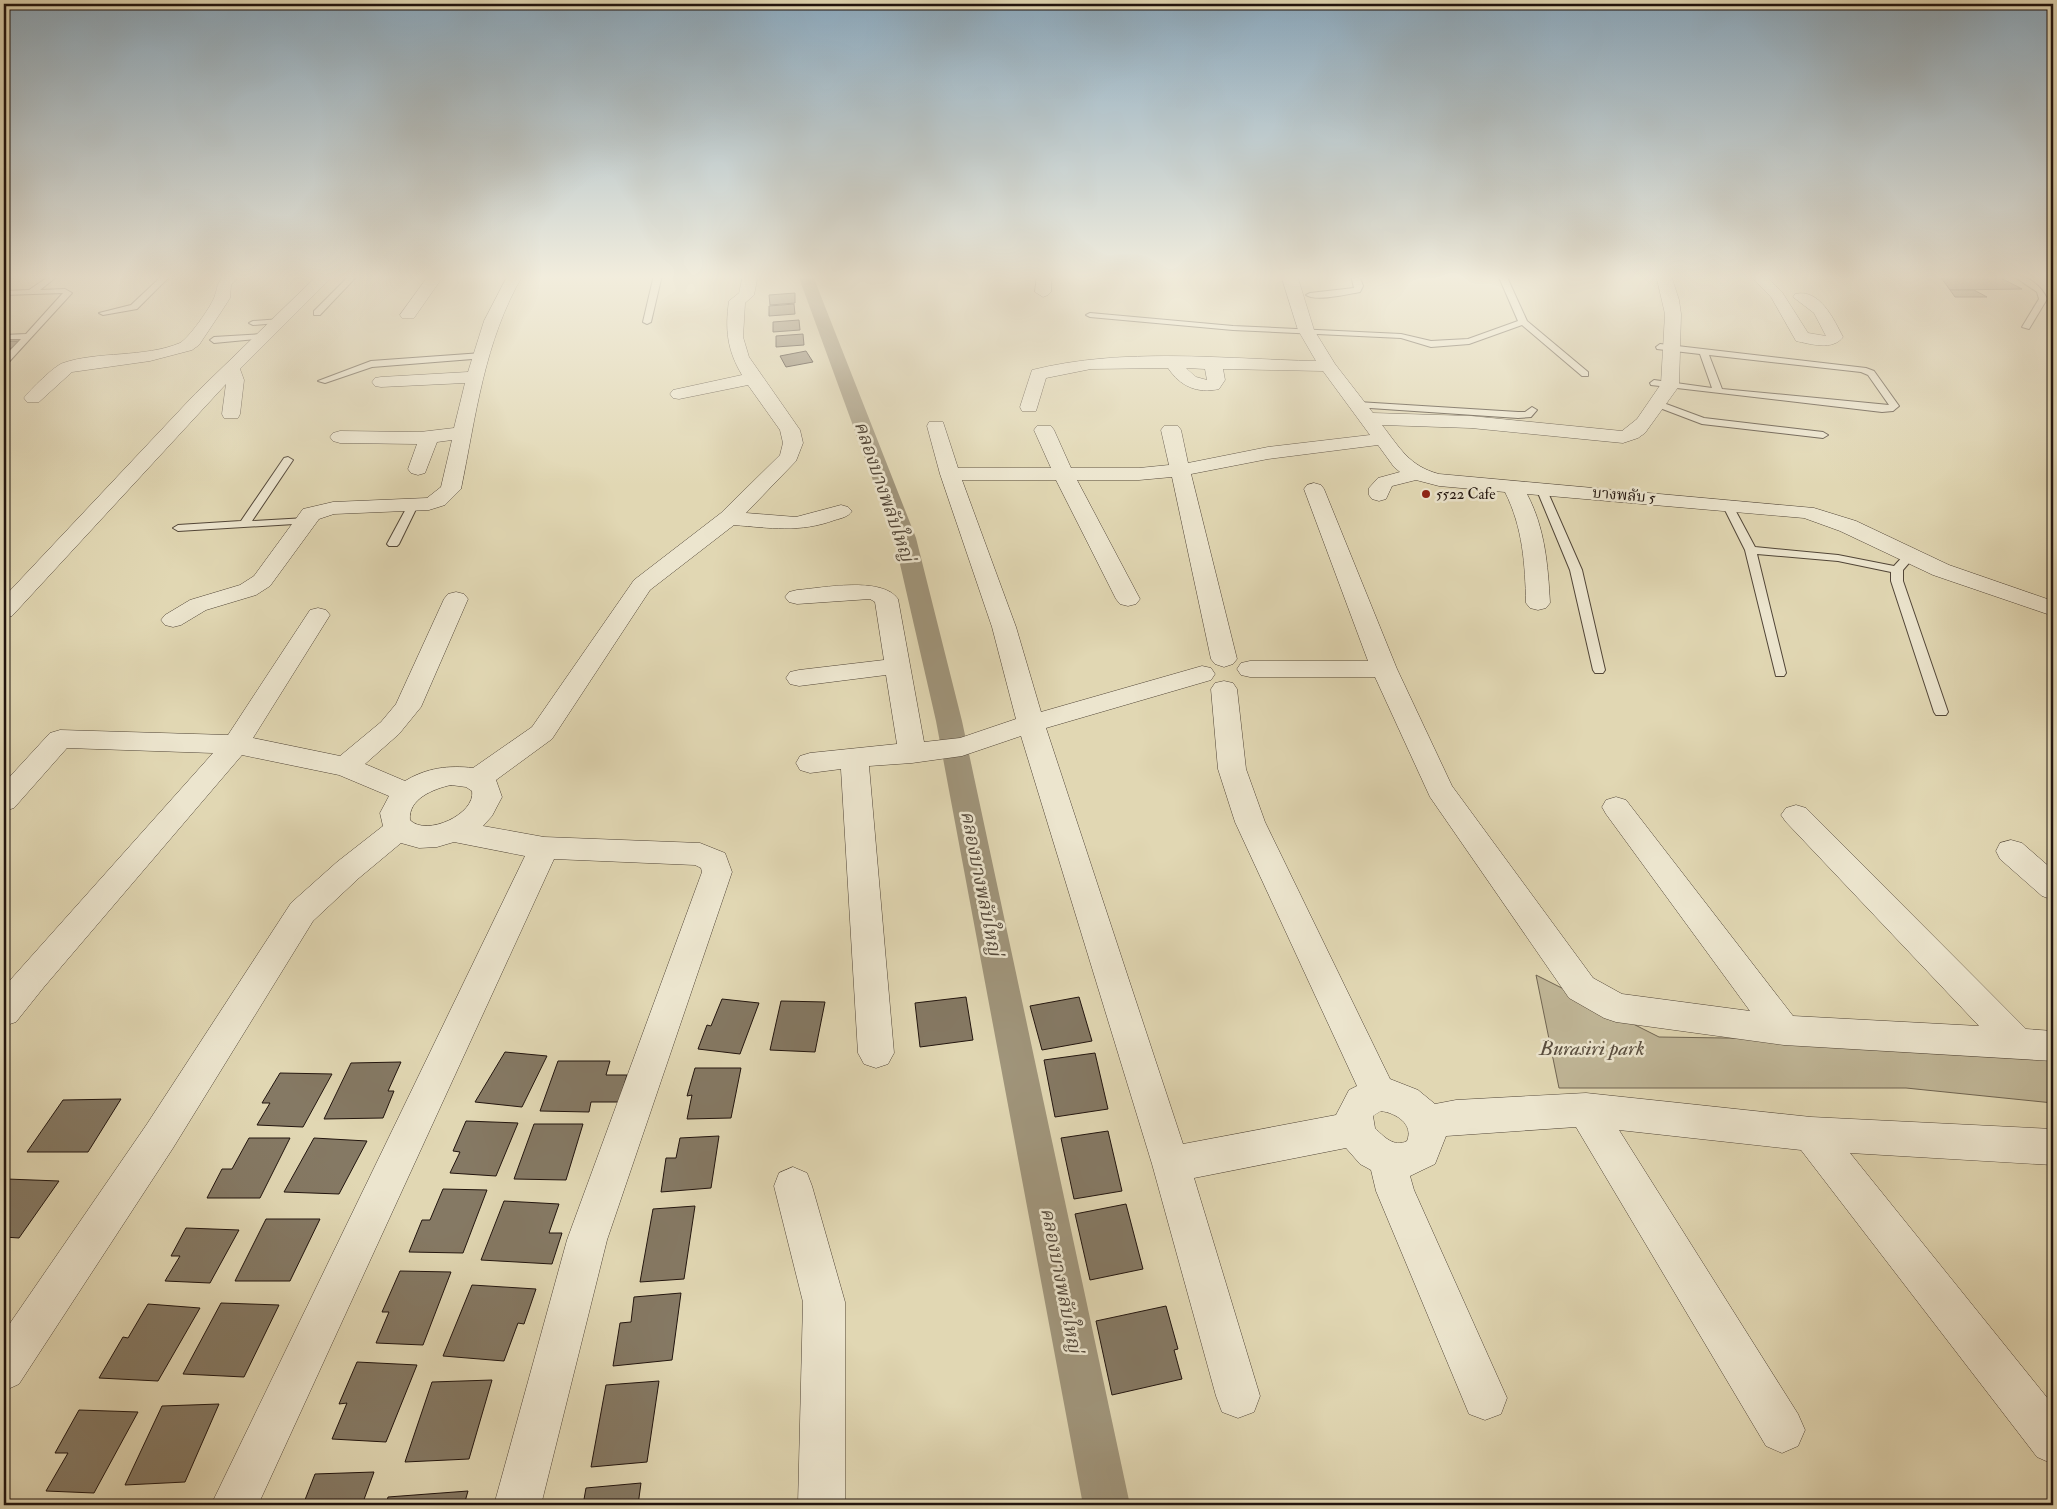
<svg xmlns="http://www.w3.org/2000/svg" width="2057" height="1509" font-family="'IM FELL Double Pica','Noto Serif Thai',serif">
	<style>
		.green { fill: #c0b697; stroke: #706552 }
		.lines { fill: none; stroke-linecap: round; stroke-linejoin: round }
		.canal { fill: #a0957b; fill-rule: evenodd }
		.building { fill: #857964; stroke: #21140e }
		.lane-casing { stroke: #514537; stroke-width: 2 }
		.street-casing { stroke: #514537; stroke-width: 1 }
		.secondary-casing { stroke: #21140e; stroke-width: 1 }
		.lane { fill: #ece5ce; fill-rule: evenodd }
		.street { fill: #ece5ce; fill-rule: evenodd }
		.secondary { fill: #ece5ce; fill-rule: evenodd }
		.poi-dot { fill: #8f2418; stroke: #ece5ce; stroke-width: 2 }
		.labels { text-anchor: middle; stroke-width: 5; stroke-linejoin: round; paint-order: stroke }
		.far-poi-label { font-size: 15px; fill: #21140e; stroke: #ece5ce; text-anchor: start }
		.far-street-label { font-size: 15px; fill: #21140e; stroke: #ece5ce }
		.water-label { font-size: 19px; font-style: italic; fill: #54483a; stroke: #ece5ce }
		.near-park-label { font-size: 21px; font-style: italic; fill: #594d3e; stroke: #ece5ce }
	</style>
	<rect width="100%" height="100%" fill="#e1d7b3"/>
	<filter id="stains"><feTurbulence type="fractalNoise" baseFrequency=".004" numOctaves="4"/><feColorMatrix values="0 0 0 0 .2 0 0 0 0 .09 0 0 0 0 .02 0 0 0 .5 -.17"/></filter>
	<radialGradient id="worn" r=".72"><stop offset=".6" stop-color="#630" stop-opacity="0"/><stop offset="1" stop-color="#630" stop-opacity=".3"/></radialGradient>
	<polygon class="green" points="1536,975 1659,1037 2053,1043 2053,1103 1906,1088 1559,1088"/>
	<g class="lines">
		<polygon class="canal" points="798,275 813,276 916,538 962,721 1130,1505 1083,1505 936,721 894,538"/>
	</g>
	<g class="building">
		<polygon points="1939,275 1995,275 2022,289 1950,290"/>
		<polygon points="1950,290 1974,290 1987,297 1955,297"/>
		<polygon points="795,293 795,303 770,305 769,295"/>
		<polygon points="794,304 795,314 769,316 769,306"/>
		<polygon points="799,320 800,330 773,332 773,322"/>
		<polygon points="803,334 804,345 776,347 776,336"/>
		<polygon points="4,341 22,341 4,353"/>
		<polygon points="806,351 813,362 786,367 780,356"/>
		<polygon points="966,997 973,1040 920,1047 915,1003"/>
		<polygon points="1079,997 1092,1041 1042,1050 1030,1006"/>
		<polygon points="722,999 759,1003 740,1054 698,1049 707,1025 711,1026"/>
		<polygon points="781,1001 825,1002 815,1052 770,1050"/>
		<polygon points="505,1052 547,1056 522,1107 475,1102"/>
		<polygon points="1095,1053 1108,1109 1055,1117 1044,1060"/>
		<polygon points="558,1061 610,1061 606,1075 627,1075 619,1102 591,1102 589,1112 540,1111"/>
		<polygon points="401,1062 388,1091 394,1091 383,1118 324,1119 351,1063"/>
		<polygon points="695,1068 741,1068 731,1118 687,1119 692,1095 687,1096"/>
		<polygon points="280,1073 332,1074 303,1127 257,1125 270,1103 262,1103"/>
		<polygon points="121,1099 88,1152 27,1152 63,1100"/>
		<polygon points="466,1121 518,1123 496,1176 450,1173 460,1152 453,1151"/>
		<polygon points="534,1124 583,1124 566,1180 514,1179"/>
		<polygon points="1108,1131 1122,1191 1074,1199 1061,1138"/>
		<polygon points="719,1136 711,1188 661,1192 666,1158 676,1158 680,1138"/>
		<polygon points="249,1138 290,1138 260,1198 207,1198 222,1169 232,1169"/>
		<polygon points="314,1138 367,1141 339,1194 284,1192"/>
		<polygon points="7,1179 59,1181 19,1238 4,1237 4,1183"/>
		<polygon points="443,1189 487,1190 463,1253 409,1252 422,1220 430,1220"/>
		<polygon points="504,1201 559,1204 549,1233 562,1233 552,1264 481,1260"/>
		<polygon points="1126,1204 1143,1269 1090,1280 1075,1214"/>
		<polygon points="695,1206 684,1279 640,1282 653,1209"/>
		<polygon points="266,1219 320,1219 290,1281 235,1281"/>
		<polygon points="186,1228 239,1230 210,1283 165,1281 180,1256 171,1256"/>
		<polygon points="400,1271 451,1272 423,1345 376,1343 389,1312 382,1312"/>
		<polygon points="472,1285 536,1289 524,1324 518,1323 504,1361 443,1356"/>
		<polygon points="681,1293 672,1360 613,1366 620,1323 631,1322 634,1297"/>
		<polygon points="221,1303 279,1305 244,1377 183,1374"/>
		<polygon points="148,1304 200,1308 158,1381 99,1378 123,1337 128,1338"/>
		<polygon points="1166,1306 1178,1349 1174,1350 1182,1379 1112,1395 1096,1321"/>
		<polygon points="357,1362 417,1365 386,1442 332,1439 347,1403 339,1404"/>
		<polygon points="492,1380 469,1459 405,1462 432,1382"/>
		<polygon points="659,1381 647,1462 591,1467 606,1385"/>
		<polygon points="219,1404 185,1482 125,1485 162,1406"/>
		<polygon points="79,1410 138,1412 94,1493 46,1491 68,1453 55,1453"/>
		<polygon points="374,1472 362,1505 303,1505 315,1474"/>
		<polygon points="641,1483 638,1505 583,1505 586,1488"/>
		<polygon points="468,1491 464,1505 386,1505 388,1497"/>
	</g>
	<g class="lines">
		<g class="lane-casing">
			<g id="lane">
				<polygon points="51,275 59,275 40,290 65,289 72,293 7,364 4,365 4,357 21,339 4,339 4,335 26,334 63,293 4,295 4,291 29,290"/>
				<polygon points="163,275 171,275 137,309 103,315 99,313 131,305"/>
				<polygon points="350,275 358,275 320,315 314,315 314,311"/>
				<polygon points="654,275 662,275 651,322 647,324 643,322"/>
				<path d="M1351,275H1359L1363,286L1360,292C1348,294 1316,302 1306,295L1310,293L1354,288Z"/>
				<polygon points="1498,275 1506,275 1527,321 1588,372 1588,376 1582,376 1522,325 1469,344 1431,347 1401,338 1233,330 1090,317 1086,315 1090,313 1233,326 1401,334 1431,341 1468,339 1518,321"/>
				<path d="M2012,275C2026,274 2042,286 2047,299L2029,329L2022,327L2039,299L2037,292Z"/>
				<polygon points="281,319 281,323 278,323 253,325 249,323 253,321"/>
				<polygon points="263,334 266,334 266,338 214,343 210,340 214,337"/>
				<path d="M1660,344L1866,368L1874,371L1899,406L1893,411L1882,412L1651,385L1650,383L1654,380L1712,388L1700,354L1657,349L1656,347ZM1709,355L1861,372L1868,375L1889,405L1722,389Z"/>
				<polygon points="482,353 486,356 485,358 372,367 325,383 318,381 371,361"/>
				<polygon points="1652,401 1658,401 1704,418 1823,432 1828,435 1823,438 1702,424 1652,405"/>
				<polygon points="1358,402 1518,412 1525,412 1532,407 1537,410 1531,417 1518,418 1355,407 1353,405"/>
				<polygon points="288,457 293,460 252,521 306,518 310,519 310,523 178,531 173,528 178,525 241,521 284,458"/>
				<polygon points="1541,485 1546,488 1582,570 1605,670 1603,673 1595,673 1593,670 1570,570 1536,488"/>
				<polygon points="1727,501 1732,504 1755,547 1838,555 1894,566 1905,554 1913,554 1915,556 1903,570 1903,581 1948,712 1946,715 1936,715 1934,712 1891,581 1891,572 1838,561 1757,554 1786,673 1784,676 1776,676 1745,550 1722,504"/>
				<polygon points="413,502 418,505 399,544 397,546 389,546 387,544 408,505"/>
			</g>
		</g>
		<g class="street-casing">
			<g id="street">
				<path d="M225,275H241L231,285L230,298L221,312L199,345L192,350L150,361L72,372L39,402H27L24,398C30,390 54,366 63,363C98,351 144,358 180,343C189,338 210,308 214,298C218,288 216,283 225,275Z"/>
				<polygon points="318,275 334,275 240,369 244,380 240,414 238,418 224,418 222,414 226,384 12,616 4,618 4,597 195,394"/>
				<polygon points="429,275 444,275 414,318 402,318 400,315"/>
				<path d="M508,275H523C484,341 476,416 461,489L445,505L429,510L334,514L319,519L270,586L256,595L206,610L181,625L173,627L165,625L161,620L165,615L190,600L240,585L254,576L303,509L333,502L427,498L441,487L452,440L437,442L425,473L418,475L411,473L408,469L417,444L340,443L333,441L330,437L333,433L340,431L420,432L454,428L465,383L381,387L375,386L372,382L375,378L381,377L468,372L484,321Z"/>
				<path d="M743,275H758L754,295L745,303L743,337L749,357L800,430L803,443L796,461L746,513L796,517L841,505L848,507L852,511C848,517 842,518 835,520C800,533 770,528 734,525L650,590L552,739L496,780L502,797L492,816L483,826L544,837L700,843L725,853L732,872L607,1240L541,1505H494L567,1240L702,872L701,868L695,865L554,859L258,1505H211L525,856L454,842L437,847L419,848L401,843L359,878L313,921L173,1148L19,1384L4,1391V1332L147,1124L291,903L337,862L383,826L380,813L389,796L339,775L242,755L44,987L16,1022L4,1026V987L213,753L67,748L14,808L4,811V783L50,733L60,730L228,735L310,610L318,608L326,610L330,615L253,738L340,756L381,722L396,704L444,599L448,594L456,592L464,594L468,599L421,707L399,734L365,764L405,781C426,768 449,765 473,768L532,727L634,580L721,513L780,455L783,443L780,430L748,385L679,399L673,398L670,394L673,390L742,375C727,350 725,329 729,301L739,293ZM451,785L466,787L472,791C476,814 426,837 410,820C408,799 433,789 451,785Z"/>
				<polygon points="1037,275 1052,275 1051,292 1048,295 1043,297 1035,292"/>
				<path d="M1281,275H1297L1314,330L1335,364L1373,413L1471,416L1622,431L1637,419L1661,384L1665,314L1656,275H1671L1679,300L1681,314L1679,386L1645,433L1638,438L1623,443L1471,428L1382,425C1400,448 1409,466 1439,474L1814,508L1856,521L1949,565L2053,601V616L1933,575L1840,531L1804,518L1527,494C1545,528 1548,565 1550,603L1546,608L1538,610L1530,608L1526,603C1525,564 1523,528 1505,492L1439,486L1416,480L1392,486L1386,499L1379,501L1372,499L1369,495V488L1378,478L1400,472L1394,467L1378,445L1268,459L1191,474L1237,659L1233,664L1224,667L1215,664L1211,659L1172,477L1139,480H1077L1140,599L1136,604L1128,606L1120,604L1116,599L1056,480H962L1016,627L1041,712L1202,666L1211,668L1215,674L1211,680L1046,728L1183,1144L1336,1115L1349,1090L1357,1086L1235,822L1218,769L1211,689L1215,683L1224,681L1233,683L1237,689L1246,769L1265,822L1390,1079L1418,1090L1435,1104L1456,1100L1586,1093L1811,1117L2053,1129V1165L1850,1153L2053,1405V1464L2037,1457L1801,1150L1619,1130L1798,1414L1805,1430L1798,1446L1782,1453L1766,1446L1576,1127L1446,1136L1435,1164L1410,1176L1414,1190L1507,1398L1501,1414L1485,1420L1469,1414L1376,1191L1371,1170L1360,1164L1346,1148L1194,1178L1260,1396L1254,1412L1238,1418L1222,1412L1216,1396L1152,1164L1021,736L962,756L912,763L869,766L894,1053L888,1064L876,1068L864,1064L858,1053L841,769L810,773L800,770L796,763L800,756L810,753L897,744L886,675L799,686L790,684L786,678L790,672L799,670L884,660L875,602L870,599L797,604L789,602L785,597L789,592L797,590C823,588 882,576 898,599L924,742L960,738L1016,719L992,627L940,474L927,426L929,422H943L958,468H1051L1034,430L1037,426H1051L1054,430L1071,468H1139L1169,465L1161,430L1164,426H1178L1181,430L1188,463L1268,447L1370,435L1323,371L1223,369L1225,380L1219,389C1197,394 1180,386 1168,368L1091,369L1046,378L1036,411H1022L1020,407L1032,370C1124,347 1222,359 1316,361L1298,330ZM1186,368L1205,369L1207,380L1196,377ZM1381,1111C1396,1113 1414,1124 1407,1141C1394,1148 1383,1136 1375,1128L1373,1116Z"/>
				<path d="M1750,275H1765L1782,292L1808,333L1826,336L1814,313L1793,297L1795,294C1820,288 1834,320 1843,337C1833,351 1810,344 1796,341L1771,297Z"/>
				<polygon points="1314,483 1321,485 1324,489 1397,669 1452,786 1593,978 1622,994 1750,1011 1606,814 1602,807 1606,800 1616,797 1626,800 1793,1016 1979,1026 1786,822 1781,815 1786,808 1796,805 1806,808 2026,1029 2053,1031 2053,1061 1784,1045 1616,1022 1604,1018 1569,998 1430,797 1375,677 1250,677 1241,675 1237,669 1241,663 1250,661 1368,661 1304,489 1307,485"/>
				<polygon points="2011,840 2022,843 2053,870 2053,900 2042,896 2000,859 1996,851 2000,843"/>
				<polygon points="793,1167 807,1173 812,1186 845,1302 845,1505 798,1505 803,1302 774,1186 779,1173"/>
			</g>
		</g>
		<g class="secondary-casing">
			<polygon id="secondary" points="4,275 17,275 14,278 4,280"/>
		</g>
		<use href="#lane" class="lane"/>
		<use href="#street" class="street"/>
		<use href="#secondary" class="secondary"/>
	</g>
	<linearGradient id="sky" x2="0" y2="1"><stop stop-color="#8ba8bc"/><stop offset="0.57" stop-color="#f2eddd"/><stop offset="1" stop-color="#f2eddd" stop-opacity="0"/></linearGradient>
	<rect width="2057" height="486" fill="url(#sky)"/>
	<circle class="poi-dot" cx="1426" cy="494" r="5"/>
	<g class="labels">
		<g class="far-poi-label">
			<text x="1436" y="499">5522 Cafe</text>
		</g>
		<g class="far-street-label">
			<text transform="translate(1624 495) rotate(5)" y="5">บางพลับ 5</text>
		</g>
		<g class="water-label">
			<text transform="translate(885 491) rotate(71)" y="7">คลองบางพลับใหญ่</text>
			<text transform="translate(982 883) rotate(79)" y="7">คลองบางพลับใหญ่</text>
			<text transform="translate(1062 1280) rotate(79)" y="7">คลองบางพลับใหญ่</text>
		</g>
		<g class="near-park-label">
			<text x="1592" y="1055">Burasiri park</text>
		</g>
	</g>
	<rect width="2057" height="1509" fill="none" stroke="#e1d7b3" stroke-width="20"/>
	<rect x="5" y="5" width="2047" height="1499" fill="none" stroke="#21140e" stroke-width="2.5"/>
	<rect x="10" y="10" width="2037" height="1489" fill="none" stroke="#21140e"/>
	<rect width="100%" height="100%" filter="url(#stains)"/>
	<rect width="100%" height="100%" fill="url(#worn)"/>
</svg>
